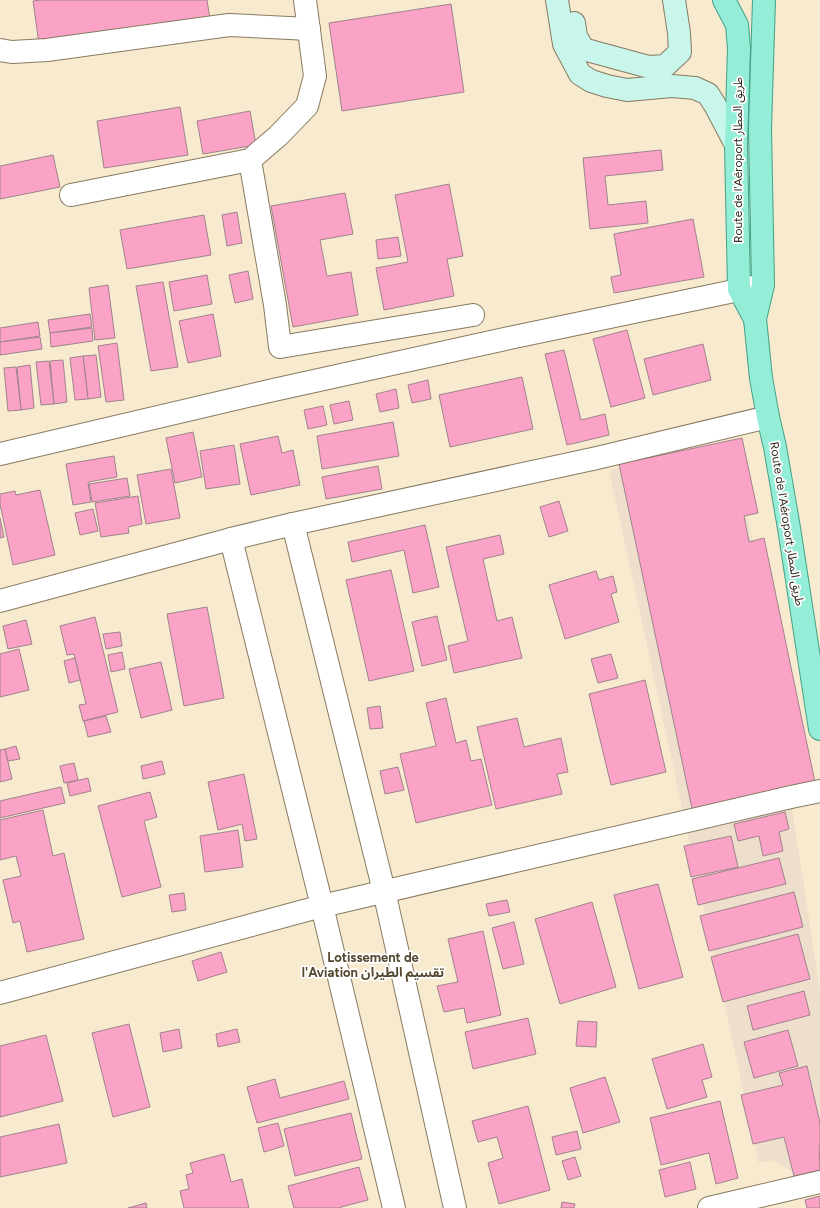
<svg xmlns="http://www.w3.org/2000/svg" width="820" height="1208" font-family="Figtree,'Noto Sans Arabic',sans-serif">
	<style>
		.commercial { fill: #eddfcc }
		.building { fill: #fba3c6; stroke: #a0828d }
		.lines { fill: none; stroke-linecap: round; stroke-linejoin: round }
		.street-casing { stroke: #867a60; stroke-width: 24 }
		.secondary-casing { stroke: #867a60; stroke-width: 24 }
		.primary-casing { stroke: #42a186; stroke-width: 24 }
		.street { stroke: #fff; stroke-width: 22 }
		.secondary { stroke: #c9f6eb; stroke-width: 22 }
		.primary { stroke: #93edd7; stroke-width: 22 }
		.labels { text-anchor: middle; stroke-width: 3.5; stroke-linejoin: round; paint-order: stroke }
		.street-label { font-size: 12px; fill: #312b21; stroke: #fff }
		.neighbourhood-label { font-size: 13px; font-weight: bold; fill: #544830; stroke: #fff }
	</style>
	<rect width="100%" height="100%" fill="#f8eace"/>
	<polygon class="commercial" points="743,440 734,444 799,785 789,789 820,991 820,1177 810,1181 772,1160 759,1163 609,470"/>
	<g class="building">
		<polygon points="40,0 207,0 210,19 39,44 33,1"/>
		<polygon points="451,4 464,92 342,111 329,23"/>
		<polygon points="180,107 188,155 104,168 97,121"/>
		<polygon points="250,111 256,145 203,154 197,121"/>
		<polygon points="661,150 663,170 605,176 608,205 646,201 648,223 590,229 583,158"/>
		<polygon points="53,155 60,187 0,199 0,166"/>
		<polygon points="449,184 463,256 447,259 454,296 384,310 376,268 408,262 395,195"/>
		<polygon points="345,193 353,234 320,240 327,276 351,272 358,315 293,327 271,206"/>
		<polygon points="237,212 242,243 227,246 222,215"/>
		<polygon points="204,215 211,255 127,269 120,230"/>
		<polygon points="693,219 704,277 614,293 611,277 621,275 614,234"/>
		<polygon points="398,237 401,256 378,259 376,240"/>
		<polygon points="248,271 253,299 235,303 229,275"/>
		<polygon points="207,275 212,304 174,311 169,282"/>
		<polygon points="163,282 178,367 151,371 136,286"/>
		<polygon points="108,285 115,338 95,340 89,288"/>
		<polygon points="90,314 92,327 50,333 48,320"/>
		<polygon points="213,314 221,356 188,363 179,321"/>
		<polygon points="38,322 40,336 0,342 0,328"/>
		<polygon points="92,328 93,341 51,347 50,333"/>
		<polygon points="627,330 645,398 611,407 593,339"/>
		<polygon points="40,337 42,349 0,355 0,342"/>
		<polygon points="117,343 124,400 106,402 98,346"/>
		<polygon points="703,344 711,380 653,395 644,359"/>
		<polygon points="564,350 581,420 605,414 609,435 567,445 545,354"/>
		<polygon points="96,355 101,397 88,399 83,356"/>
		<polygon points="83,356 88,399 75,400 70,358"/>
		<polygon points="63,360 67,402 54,404 50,361"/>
		<polygon points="49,361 54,404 41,405 36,362"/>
		<polygon points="30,365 34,408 21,410 17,367"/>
		<polygon points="16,367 21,410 8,411 4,368"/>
		<polygon points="522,377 533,429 450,447 439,395"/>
		<polygon points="428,380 431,399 412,403 408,385"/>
		<polygon points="396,389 399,408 380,412 376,394"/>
		<polygon points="349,401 353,420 334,424 330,405"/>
		<polygon points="323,406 327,425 308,429 304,410"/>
		<polygon points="393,422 399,456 322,469 317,436"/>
		<polygon points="193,432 202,477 175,483 166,438"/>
		<polygon points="278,436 282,453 293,450 300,485 251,495 240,444"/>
		<polygon points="742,438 758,513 744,516 749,542 764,538 816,787 693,813 619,464"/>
		<polygon points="234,445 240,484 206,489 200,451"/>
		<polygon points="114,456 117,477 88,482 91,502 73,505 66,464"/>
		<polygon points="378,466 382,489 326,499 322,477"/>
		<polygon points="171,469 180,518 146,524 137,475"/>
		<polygon points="127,478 130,496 92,502 89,484"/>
		<polygon points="40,490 55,555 13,565 0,504 0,494 15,491 16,495"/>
		<polygon points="138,496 142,524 128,527 129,533 101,537 95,503"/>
		<polygon points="559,501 568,531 549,537 540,507"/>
		<polygon points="93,509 98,531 80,535 75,513"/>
		<polygon points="0,518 4,537 0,538"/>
		<polygon points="425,525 439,587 413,593 404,550 352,562 348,542"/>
		<polygon points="500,535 504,554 483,559 497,621 512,617 522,658 454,673 448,646 468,641 446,547"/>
		<polygon points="391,570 414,671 369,681 346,580"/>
		<polygon points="596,571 599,580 613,576 617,592 611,594 619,622 565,639 549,585"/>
		<polygon points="207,607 224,698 184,706 167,614"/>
		<polygon points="437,616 447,660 422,666 412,622"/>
		<polygon points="95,617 118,712 83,721 79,705 86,704 74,654 67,655 60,626"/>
		<polygon points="26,620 32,644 8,649 3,626"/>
		<polygon points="120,632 122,646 106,649 103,634"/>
		<polygon points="19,649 29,690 0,697 0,654"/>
		<polygon points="122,652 125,669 111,672 108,655"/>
		<polygon points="611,654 618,678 598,683 591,659"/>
		<polygon points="75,658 80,680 69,683 64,661"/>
		<polygon points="161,662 172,710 141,718 129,669"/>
		<polygon points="645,680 666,772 611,785 589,694"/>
		<polygon points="446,698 456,743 466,740 471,761 481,759 492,805 416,823 400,754 436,746 426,703"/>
		<polygon points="380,706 383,728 370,729 367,708"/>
		<polygon points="106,716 111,732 88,737 84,721"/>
		<polygon points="517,718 524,747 561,738 568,772 557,774 562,794 496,809 477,727"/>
		<polygon points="16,746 20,759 8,761 5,749"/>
		<polygon points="5,749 12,779 0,782 0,750"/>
		<polygon points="162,761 165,774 143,779 141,766"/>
		<polygon points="74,763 78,780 64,783 60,766"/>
		<polygon points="398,767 404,790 385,794 380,771"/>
		<polygon points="244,774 257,839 245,841 242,824 218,830 208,782"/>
		<polygon points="88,778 91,791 70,796 67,783"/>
		<polygon points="61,787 65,803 0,818 0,801"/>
		<polygon points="150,792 157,817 144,821 161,887 122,897 98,806"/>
		<polygon points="43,810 53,856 64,853 84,939 27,952 20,921 13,923 3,880 21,876 16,856 0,860 0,820"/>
		<polygon points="785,812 789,829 779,832 783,851 763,856 759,836 738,841 734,824"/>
		<polygon points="238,830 243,867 205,872 200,836"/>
		<polygon points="731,836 738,867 691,877 684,846"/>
		<polygon points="779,858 786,884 698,905 692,879"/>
		<polygon points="658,884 683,977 639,989 614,895"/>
		<polygon points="794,892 803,927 709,951 700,916"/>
		<polygon points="184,893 186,910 172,912 169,895"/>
		<polygon points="507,900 510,912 489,916 486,904"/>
		<polygon points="592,902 616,987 560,1004 535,919"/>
		<polygon points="514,922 524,964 503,969 492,928"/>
		<polygon points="483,931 501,1015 467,1023 464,1008 444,1012 437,986 458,982 448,939"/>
		<polygon points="798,934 810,979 723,1002 711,957"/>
		<polygon points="221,952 227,972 198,981 192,961"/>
		<polygon points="804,991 810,1015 753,1030 747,1006"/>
		<polygon points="528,1018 536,1054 473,1069 465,1032"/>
		<polygon points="578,1021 597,1022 596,1047 576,1046"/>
		<polygon points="129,1024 150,1107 113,1117 92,1033"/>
		<polygon points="179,1029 182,1048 163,1052 160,1033"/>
		<polygon points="237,1029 240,1042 218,1047 216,1034"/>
		<polygon points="788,1030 798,1066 754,1078 744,1042"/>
		<polygon points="46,1035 63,1101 0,1117 0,1046"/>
		<polygon points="703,1044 712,1077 702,1080 707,1097 667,1109 652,1059"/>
		<polygon points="807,1066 820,1123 820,1147 819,1147 820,1170 794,1176 784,1137 753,1144 741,1095 783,1085 779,1073"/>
		<polygon points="605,1077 620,1122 583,1133 570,1088"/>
		<polygon points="275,1079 280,1098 344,1081 349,1099 257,1123 247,1087"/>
		<polygon points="720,1101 738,1178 716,1184 709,1153 661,1165 650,1118"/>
		<polygon points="528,1106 550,1190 499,1204 488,1163 503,1158 497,1137 478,1142 472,1121"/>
		<polygon points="351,1113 362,1159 295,1176 284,1129"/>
		<polygon points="278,1123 284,1146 264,1152 258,1128"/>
		<polygon points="59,1124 67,1163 0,1177 0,1137"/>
		<polygon points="577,1131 581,1149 556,1155 552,1137"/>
		<polygon points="224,1154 231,1182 242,1179 249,1208 184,1208 180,1191 189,1189 186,1175 193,1173 190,1163"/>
		<polygon points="575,1157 581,1176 568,1180 562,1161"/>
		<polygon points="690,1162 696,1189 665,1197 659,1170"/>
		<polygon points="359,1167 368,1200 341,1207 341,1208 294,1208 288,1186"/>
		<polygon points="820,1196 820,1208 807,1208 805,1200"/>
		<polygon points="562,1202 575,1204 574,1208 561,1208"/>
		<polygon points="146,1203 147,1208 128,1208"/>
	</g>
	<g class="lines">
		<g class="street-casing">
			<g id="street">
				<polyline points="0,50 12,52 47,50 229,25 309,29"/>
				<polyline points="250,160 275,305 280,347 473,315"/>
				<polyline points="71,195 250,160 278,136 307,106 315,76 305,0"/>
				<polyline points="0,454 269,391 514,337 758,286"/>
				<polyline points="231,539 293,524"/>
				<polyline points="0,601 231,539 322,906 394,1208"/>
				<polyline points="0,993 322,906 791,797 820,791"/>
				<polyline points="455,1208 384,891 293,524 597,458 768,417"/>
				<polyline points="709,1208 820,1182"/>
			</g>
		</g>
		<g class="secondary-casing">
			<g id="secondary">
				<polyline points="557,0 564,44 580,74 591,81 607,86 627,90 672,86 695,88 708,94 715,105 736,145"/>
				<polyline points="574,23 576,36 583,49 649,67 665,66 680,52 679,33 674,0"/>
			</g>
		</g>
		<g class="primary-casing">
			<g id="primary">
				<polyline points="724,0 737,25 739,48 736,145 739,289 755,319"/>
				<polyline points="764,0 760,128 763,285 755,319 761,378 768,417 775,447 789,528 820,729"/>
			</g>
		</g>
		<use href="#street" class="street"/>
		<use href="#secondary" class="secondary"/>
		<use href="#primary" class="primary"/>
	</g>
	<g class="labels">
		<g class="street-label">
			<text transform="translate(738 160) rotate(-90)" y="4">Route de l'Aéroport طريق المطار</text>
			<text transform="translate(787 524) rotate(81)" y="4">Route de l'Aéroport طريق المطار</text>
		</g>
		<g class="neighbourhood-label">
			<text x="373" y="962">Lotissement de<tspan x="373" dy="15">l'Aviation تقسيم الطيران</tspan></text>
		</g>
	</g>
</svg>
